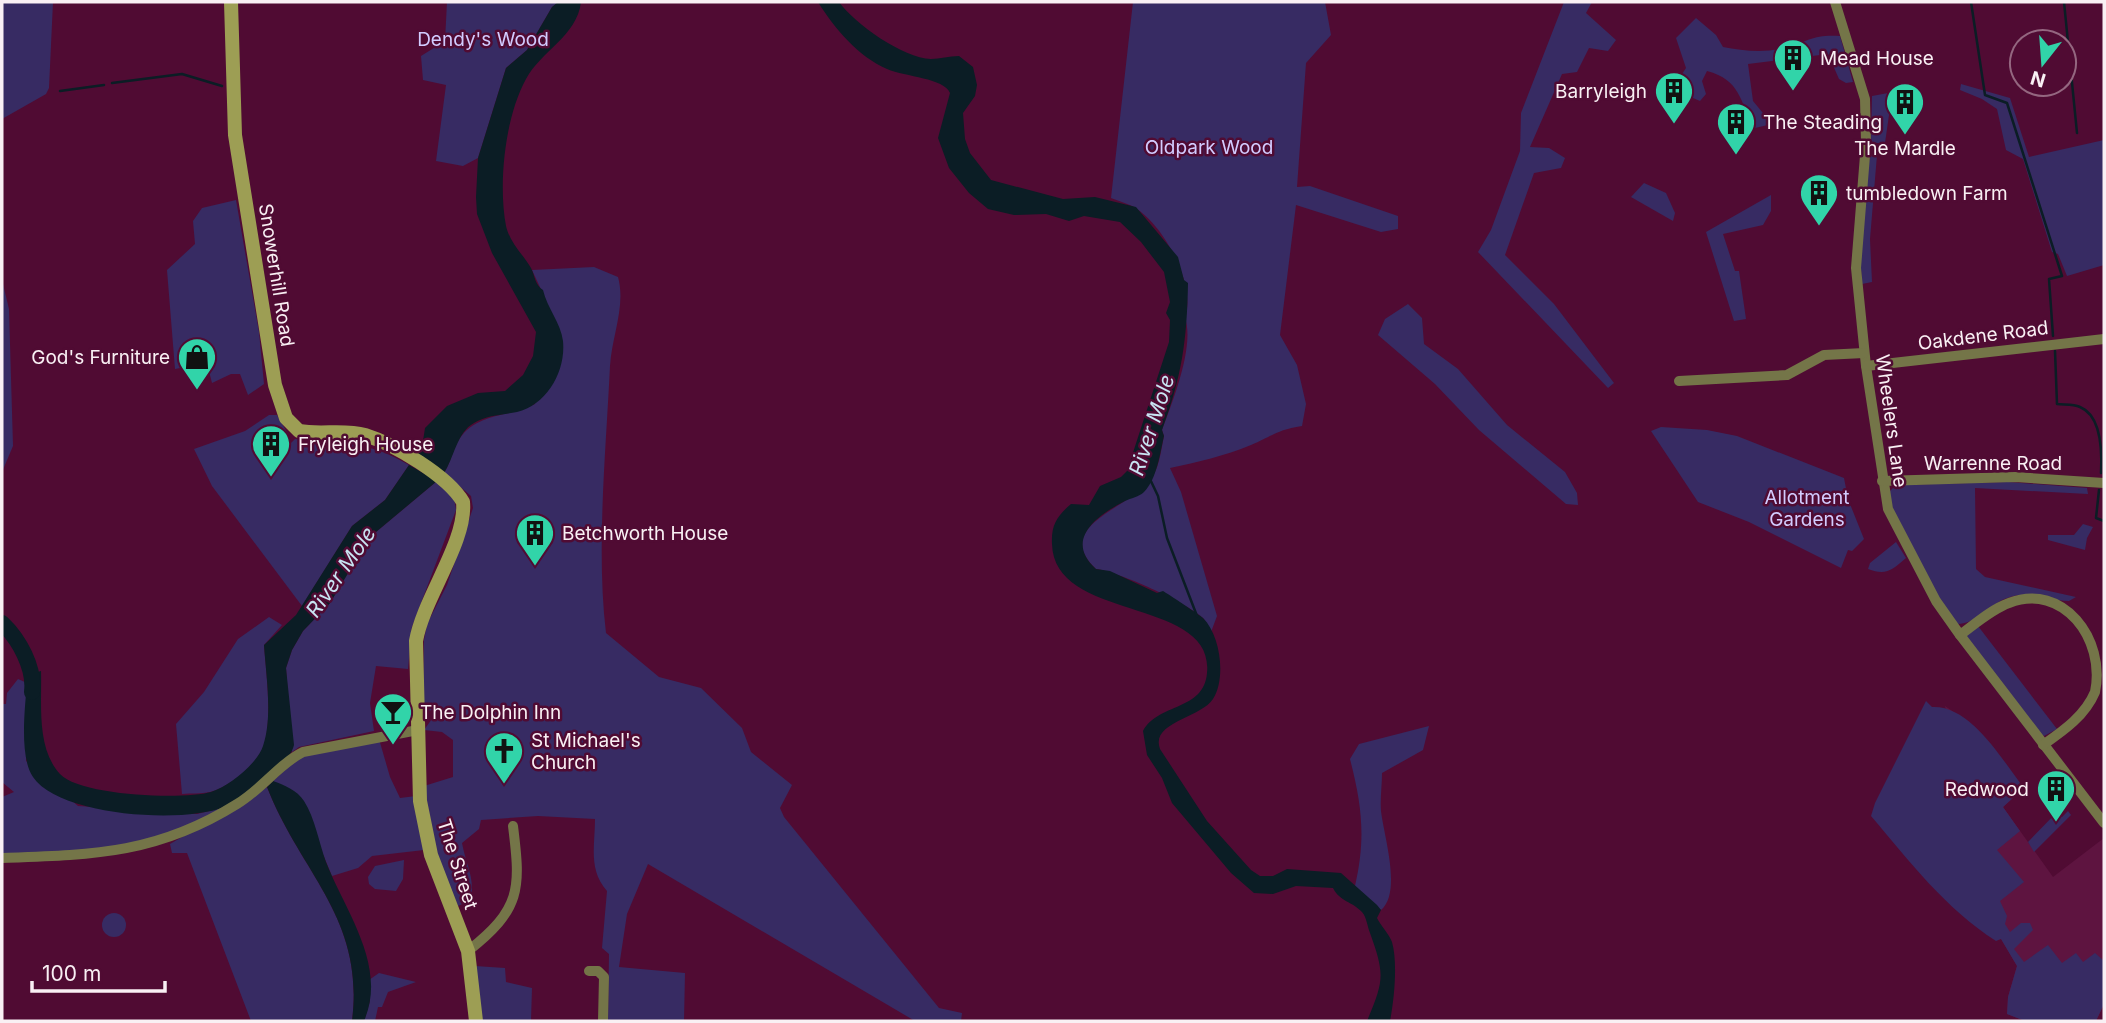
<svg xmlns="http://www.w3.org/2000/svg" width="2106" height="1023" font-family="Inter,sans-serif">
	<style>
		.built { fill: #5e1440 }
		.green { fill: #372b63 }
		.water { fill: #0b1d25 }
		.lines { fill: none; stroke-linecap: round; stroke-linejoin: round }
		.stream { stroke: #0b1d25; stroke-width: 2.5 }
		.river { stroke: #0b1d25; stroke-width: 16 }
		.street { stroke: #747548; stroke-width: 10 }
		.secondary { stroke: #9d9e54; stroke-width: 14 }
		.labels { text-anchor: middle; stroke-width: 5; stroke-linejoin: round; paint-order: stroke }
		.park-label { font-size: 19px; fill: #d2ccff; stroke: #500b33 }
		.poi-label { font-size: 19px; fill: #f9f0f4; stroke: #500b33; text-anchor: start }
		.street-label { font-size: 19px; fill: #f9f0f4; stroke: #500b33 }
		.water-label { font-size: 21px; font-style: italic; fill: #c8e4f2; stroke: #500b33 }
	</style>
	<rect width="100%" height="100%" fill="#500b33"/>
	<polygon class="built" points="1945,706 1975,727 2024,788 2003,807 2053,877 2104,838 2104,1004 2096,1021 2025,1021 2007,1014 2008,997 2017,966 1993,925"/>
	<g class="green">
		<polygon points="2,2 53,2 49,88 46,94 2,119"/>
		<polygon points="447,2 558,3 552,7 527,50 506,68 478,158 463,166 436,161 446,85 423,80 421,56 445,41"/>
		<path d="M1133,2H1325L1331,35L1306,63L1297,187L1310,186L1398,216V229L1381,232L1296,205L1280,335L1297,365L1306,404L1302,426C1276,430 1273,436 1251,445C1224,456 1198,462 1170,468L1181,492L1217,616L1211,632C1209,628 1206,621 1203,618C1186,602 1119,572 1096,569C1051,527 1128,508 1149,482C1159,470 1161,451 1164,436L1162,430C1172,403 1195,346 1185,318C1197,283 1161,221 1132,206C1126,203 1118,201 1111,198Z"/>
		<polygon points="1564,2 1592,2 1586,13 1616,40 1608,51 1589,48 1577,72 1562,74 1530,147 1549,148 1565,158 1561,168 1534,173 1505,255 1554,304 1614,383 1608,388 1478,252 1491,230 1520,151 1521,113"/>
		<path d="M1696,18L1716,35L1723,47C1742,51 1765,53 1785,48C1808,41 1815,34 1840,36L1853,82L1846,83L1839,79L1828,54L1748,64L1753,101L1772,124L1755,128C1739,101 1741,80 1707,71L1702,81L1706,94L1700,101L1672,89L1686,68L1676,38Z"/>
		<polygon points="1961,84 2010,98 2029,157 2104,140 2104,265 2067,276 2058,254 2052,252 2023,159 2006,150 1997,109 1982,99 1960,90"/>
		<polygon points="1899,91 1890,108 1885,143 1871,143 1872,96"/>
		<polygon points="1870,154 1877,155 1870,239 1872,282 1862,284 1859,240"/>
		<polygon points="1644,183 1666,193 1675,213 1673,221 1631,197"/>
		<polygon points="1771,195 1771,211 1763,225 1723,234 1735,271 1739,271 1746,319 1734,321 1706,232"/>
		<polygon points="236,200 259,332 264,384 248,395 240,374 231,374 212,383 207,363 175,369 167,270 195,244 193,221 202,208"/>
		<path d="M594,267L618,277C626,306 612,335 610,366C606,451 596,549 606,633L659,677L701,688L742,728L751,752L792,785L780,808L784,817L939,1008L962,1013L961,1021H915L648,864L627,914L619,967L685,973L684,1021H608L609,954L602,948L607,891C588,870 595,845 595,819L538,816L481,820L479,829L462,843C466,865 475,877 471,900L458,906L438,862L424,786L453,777V740L442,732L424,730L437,712L435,709L425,712L423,710L424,640L427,624L447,585L473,508L471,496L444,473C451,462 453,448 460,438C478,413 509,417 535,404L545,298L532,270Z"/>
		<polygon points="2,280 9,309 13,446 2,472"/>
		<polygon points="1408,304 1422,318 1424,344 1458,369 1507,425 1565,472 1577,493 1578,505 1566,504 1479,430 1435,384 1378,335 1385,319"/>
		<path d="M269,415H277L288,434L286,440L291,443L295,439C342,444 367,440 409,465L385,500L352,526L302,606L212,486L194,449L245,431Z"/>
		<polygon points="1661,427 1707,430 1737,436 1844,478 1848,499 1864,539 1852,551 1848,550 1841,568 1749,522 1698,502 1651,431"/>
		<polygon points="437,481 454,497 456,510 412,627 408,669 376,666 370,703 374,731 299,747 292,752 286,668 292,650 303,631 330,603 370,537"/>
		<path d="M2008,482L2087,488L2088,494L1975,488L1976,569L1985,577L2076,597L2069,601C2048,601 2032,590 2010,597C1991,602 1978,624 1957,624C1930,586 1900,539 1888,493L1896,485Z"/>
		<polygon points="2083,524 2093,527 2087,538 2085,550 2048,540 2048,535 2074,535"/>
		<path d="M1896,542L1906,558C1892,570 1886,576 1868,569L1870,563Z"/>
		<path d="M269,617L282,625L264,645C266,672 273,722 263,748C256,765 228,788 210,792C201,794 191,793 182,794L176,724L204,692L238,639Z"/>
		<polygon points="1978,626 2057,729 2044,736 2038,732 1967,639 1967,635"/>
		<polygon points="18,679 27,683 26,761 78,806 197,814 225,807 170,836 104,850 2,855 2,797 14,792 2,782 2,704 6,704 7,693"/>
		<path d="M1926,701L1932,707C1971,705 2002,760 2024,788L2003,807L2020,831L1997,850L2024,882L2000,901L2007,916L2005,924L2010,932L2021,923H2030L2033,930L2014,949L2024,962L2048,945L2062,963L2076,953L2083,962L2095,953L2104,961V1004L2096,1021H2025L2007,1014L2008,997L2017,966L2001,939L1996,941C1945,908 1910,862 1871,816L1875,803Z"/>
		<path d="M1429,726L1423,750L1382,773C1382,786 1380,799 1381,811C1384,837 1402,892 1381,910L1355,886C1366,838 1362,806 1350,759L1359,744Z"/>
		<polygon points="379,739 390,777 400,798 416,796 424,850 372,856 358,868 332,876 317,840 273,781 300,756"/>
		<path d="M267,787C301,874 365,918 352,1021H251L187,853H172L170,844Z"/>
		<polygon points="2068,811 2071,815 2034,852 2028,842 2057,812 2062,817"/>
		<polygon points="404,860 403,879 396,891 375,889 369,884 368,877 375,866"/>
		<circle cx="114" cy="925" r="12"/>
		<polygon points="475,966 505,968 506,982 532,988 531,1021 480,1021"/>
		<polygon points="379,973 416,982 388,992 382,1007 378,1007 375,1021 364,1021 370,1001 369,980"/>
	</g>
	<g class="water">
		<path d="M558,2H581C577,36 541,51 526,79C505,117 498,184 506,226C510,243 522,253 531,268C535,276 535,285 543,290C547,308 561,323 563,341C566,371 547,405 517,412C503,415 487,415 474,423C457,432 454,458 444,473L412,453L423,441L425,428L447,406L478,393L505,391L523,375L533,356L536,332L492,253L477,214L476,197L478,158L506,68L527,50L552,7Z"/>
		<path d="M818,2H839C855,24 903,58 931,59C940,59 949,56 959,56L973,67L977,85L975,96L963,113L965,139L970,153L991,180L1063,199L1095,197L1136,207L1178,257L1184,280L1188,283C1187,340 1182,376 1162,430L1164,436C1160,453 1157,479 1144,492C1139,497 1131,498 1125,501C1096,516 1064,540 1096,569L1110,571L1157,593L1163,591C1168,594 1200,615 1203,618C1221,636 1226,679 1213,699C1201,718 1150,722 1160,749L1207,821L1251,870L1260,876H1273L1287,869L1341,873L1377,905L1381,910L1377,918C1381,926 1389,934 1392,942C1398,963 1394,1001 1390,1021H1367C1384,980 1385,975 1370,933C1367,926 1367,918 1362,912C1353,902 1339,901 1333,888L1296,886L1273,894L1254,893L1231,873L1172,803L1162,778L1147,755L1143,731C1158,703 1204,711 1207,673C1215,596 1054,623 1052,544C1051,525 1057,516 1071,504L1089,505L1100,486L1121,477L1127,471L1169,342L1170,320L1166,313L1170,302L1164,272L1141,242L1120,222L1084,216L1069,221L1046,214L1014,215L988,209L969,193L949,168L938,138L950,93C944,78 906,77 887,69C859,57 834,28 818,2Z"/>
		<path d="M409,465L437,481L370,537L330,603L303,631L292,650L286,668L294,745C291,757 281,765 272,774C260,786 240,800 224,807C183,824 59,816 33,777C19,757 25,707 27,683L24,676L41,671C42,704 36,748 60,774C80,796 184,800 211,792C229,786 257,764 263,746C273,716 266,676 264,645L296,615L352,526L385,500Z"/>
		<path d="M273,781C284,785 297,790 304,801C315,818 319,843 326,862C345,911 388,966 364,1021H352C365,918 301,874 267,787Z"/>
	</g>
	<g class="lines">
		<g class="stream">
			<polyline points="1971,2 1985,95 2007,103 2062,276 2049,279 2053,336"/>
			<polyline points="2064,2 2077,133"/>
			<polyline points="112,83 182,74 222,86"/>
			<polyline points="60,91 104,85"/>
			<path d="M2055,351L2057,404C2064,405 2073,404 2080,407C2102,416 2102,454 2101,473"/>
			<polyline points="1149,477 1158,496 1167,538 1197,616"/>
			<polyline points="2099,490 2096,518 2104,521"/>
		</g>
		<path class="river" d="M2,623C19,639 35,668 32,692"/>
		<g class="street">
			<polyline points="1835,2 1865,99 1866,143 1856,268 1866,366 1888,509 1936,601 1960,635 2104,823"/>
			<polyline points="1866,366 2104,339"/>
			<polyline points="1679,381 1787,375 1824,355 1864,353"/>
			<polyline points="1882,481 2015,477 2104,483"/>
			<path d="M1960,635C1975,624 1992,609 2009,603C2063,582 2106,639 2095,692C2085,716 2063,731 2043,745"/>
			<path d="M2,858C93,855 157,854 237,804C262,789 279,764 303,752L418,730"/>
			<path d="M468,951C521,909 521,890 513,826"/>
			<polyline points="589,971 598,971 604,977 603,1021"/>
		</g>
		<path class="secondary" d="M231,2L235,135L275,385L286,418L299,431C321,435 344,429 365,435C394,444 448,476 463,502C467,541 423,599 416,641L420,801L431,855L468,951L476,1021"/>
	</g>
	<defs>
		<g id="building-pin" transform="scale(2.0125)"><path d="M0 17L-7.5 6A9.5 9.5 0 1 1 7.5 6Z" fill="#31d4a9" stroke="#500b33"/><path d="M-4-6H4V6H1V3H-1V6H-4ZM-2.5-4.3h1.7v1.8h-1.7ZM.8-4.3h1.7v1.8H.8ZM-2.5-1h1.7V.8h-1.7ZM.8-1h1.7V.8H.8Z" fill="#111"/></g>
		<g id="shop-pin" transform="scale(2.0125)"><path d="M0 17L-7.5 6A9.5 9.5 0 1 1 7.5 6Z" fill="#31d4a9" stroke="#500b33"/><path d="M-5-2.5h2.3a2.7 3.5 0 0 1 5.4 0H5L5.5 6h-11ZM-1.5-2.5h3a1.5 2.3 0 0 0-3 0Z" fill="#111"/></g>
		<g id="bar-pin" transform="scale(2.0125)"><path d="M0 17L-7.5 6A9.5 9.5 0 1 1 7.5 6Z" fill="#31d4a9" stroke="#500b33"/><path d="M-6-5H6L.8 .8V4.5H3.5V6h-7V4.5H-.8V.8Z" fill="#111"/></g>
		<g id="church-pin" transform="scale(2.0125)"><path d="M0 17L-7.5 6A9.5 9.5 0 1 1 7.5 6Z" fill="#31d4a9" stroke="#500b33"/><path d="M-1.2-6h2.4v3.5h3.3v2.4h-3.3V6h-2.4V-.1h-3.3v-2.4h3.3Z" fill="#111"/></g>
	</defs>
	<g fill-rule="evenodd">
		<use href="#building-pin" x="1793" y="58"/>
		<use href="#building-pin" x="1674" y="91"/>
		<use href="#building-pin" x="1905" y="102"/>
		<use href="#building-pin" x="1736" y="122"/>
		<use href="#building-pin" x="1819" y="193"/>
		<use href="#shop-pin" x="197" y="357"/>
		<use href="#building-pin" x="271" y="444"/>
		<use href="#building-pin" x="535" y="533"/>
		<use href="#bar-pin" x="393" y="712"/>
		<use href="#church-pin" x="504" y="751"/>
		<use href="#building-pin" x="2056" y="789"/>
	</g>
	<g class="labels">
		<g class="park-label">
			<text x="483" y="46">Dendy's Wood</text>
			<text x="1209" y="154">Oldpark Wood</text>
			<text x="1807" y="504">Allotment<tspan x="1807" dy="22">Gardens</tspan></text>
		</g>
		<g class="poi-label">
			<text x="1820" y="65">Mead House</text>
			<text x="1647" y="98" text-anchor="end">Barryleigh</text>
			<text x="1763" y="129">The Steading</text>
			<text x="1905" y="155" text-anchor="middle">The Mardle</text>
			<text x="1846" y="200">tumbledown Farm</text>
			<text x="170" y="364" text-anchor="end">God's Furniture</text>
			<text x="298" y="451">Fryleigh House</text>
			<text x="562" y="540">Betchworth House</text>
			<text x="420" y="719">The Dolphin Inn</text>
			<text x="531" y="747">St Michael's<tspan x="531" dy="22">Church</tspan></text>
			<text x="2029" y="796" text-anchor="end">Redwood</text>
		</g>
		<g class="street-label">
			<text transform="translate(277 275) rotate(81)" y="7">Snowerhill Road</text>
			<text transform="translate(1983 335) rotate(-7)" y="7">Oakdene Road</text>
			<text transform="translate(1892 421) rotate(82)" y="7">Wheelers Lane</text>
			<text x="1993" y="470">Warrenne Road</text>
			<text transform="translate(458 864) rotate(72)" y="7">The Street</text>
		</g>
		<g class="water-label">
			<text transform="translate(1152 425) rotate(-72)" y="7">River Mole</text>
			<text transform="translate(341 572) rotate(-55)" y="7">River Mole</text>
		</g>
	</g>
	<rect width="2106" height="1023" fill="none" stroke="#f9f0f4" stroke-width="7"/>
	<g transform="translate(2043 63) rotate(197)"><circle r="33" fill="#500b33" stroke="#946780" stroke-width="2"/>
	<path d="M0-5L12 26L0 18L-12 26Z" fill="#31d4a9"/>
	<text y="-10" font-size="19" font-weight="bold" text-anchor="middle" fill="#f9f0f4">N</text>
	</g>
	<path d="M32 981v10h133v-10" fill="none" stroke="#f9f0f4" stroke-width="3.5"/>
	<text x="42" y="981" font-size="21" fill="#f9f0f4" stroke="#500b33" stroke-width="5" paint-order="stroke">100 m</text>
</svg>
